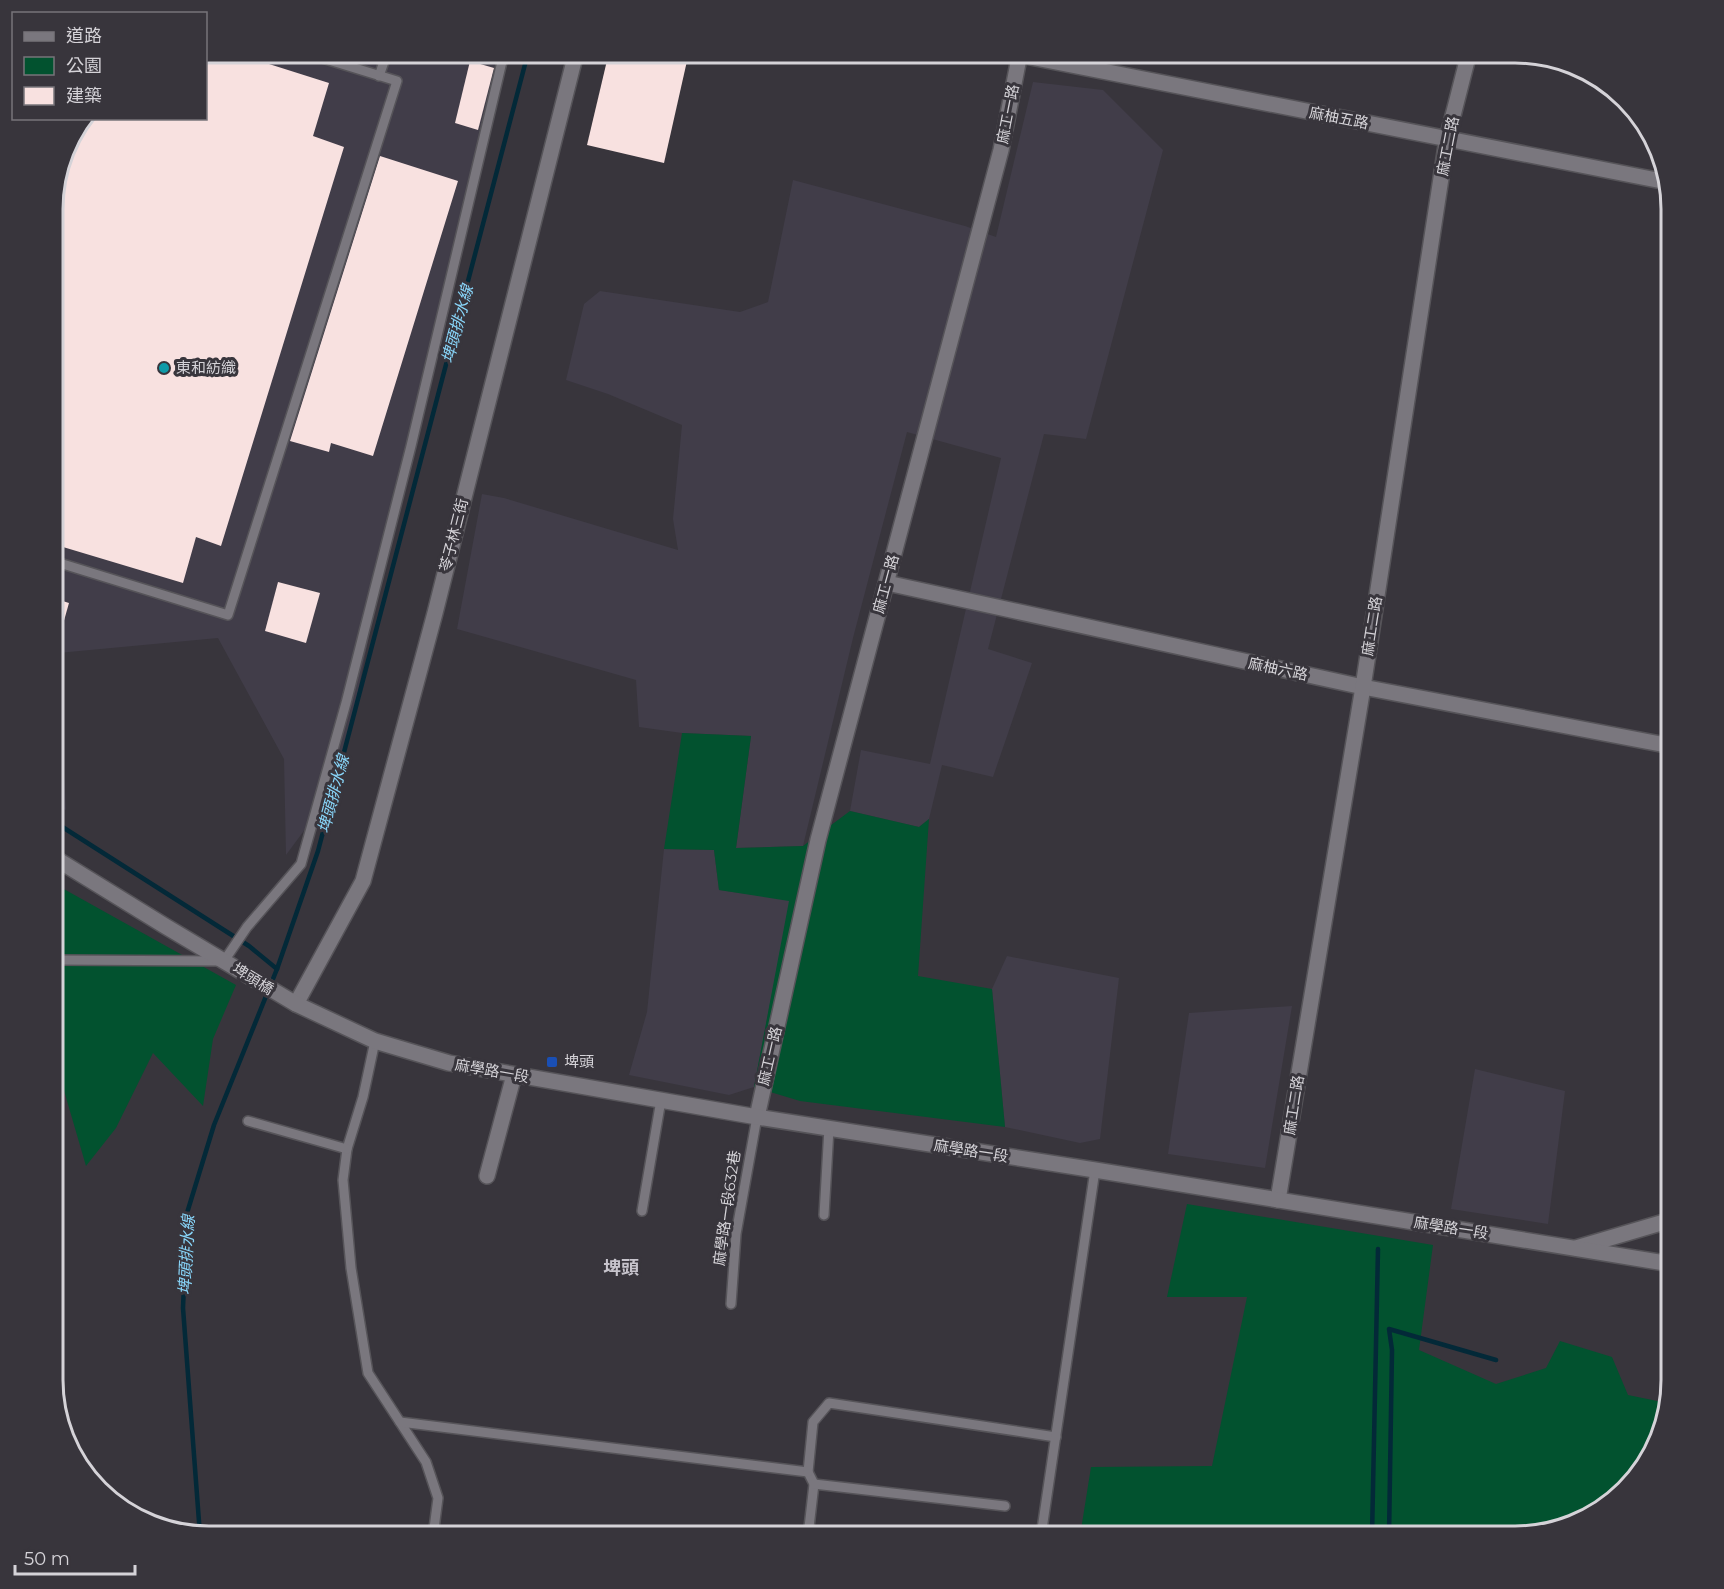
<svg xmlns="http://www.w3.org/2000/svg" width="1724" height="1589" font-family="Montserrat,'Noto Sans TC',sans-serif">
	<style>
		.built { fill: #413d49 }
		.green { fill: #02522f }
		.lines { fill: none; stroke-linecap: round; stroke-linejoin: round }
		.stream { stroke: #032938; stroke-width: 4.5 }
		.building { fill: #f8e1e0 }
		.service-casing { stroke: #565459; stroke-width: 12 }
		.minor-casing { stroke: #565459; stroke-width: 18 }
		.tertiary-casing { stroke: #565459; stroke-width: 18 }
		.secondary-casing { stroke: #565459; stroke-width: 18 }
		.service { stroke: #7a777e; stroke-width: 9 }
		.minor { stroke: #7a777e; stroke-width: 15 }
		.tertiary { stroke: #7a777e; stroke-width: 15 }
		.secondary { stroke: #7a777e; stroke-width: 15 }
		.culture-dot { fill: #0f9aa8; stroke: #38353c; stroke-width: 2 }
		.transit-dot { fill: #1a4fb4; stroke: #38353c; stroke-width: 2 }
		.labels { text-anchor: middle; stroke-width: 6; stroke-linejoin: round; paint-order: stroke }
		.street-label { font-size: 15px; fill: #d5d3d8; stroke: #38353c }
		.poi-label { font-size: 15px; fill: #d5d3d8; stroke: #38353c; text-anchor: start }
		.water-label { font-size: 16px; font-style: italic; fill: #89d7fb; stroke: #38353c }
		.quarter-label { font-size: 18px; font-weight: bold; fill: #c7c4cc; stroke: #38353c }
		.rim { fill: none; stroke: #d5d3d8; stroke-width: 3 }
	</style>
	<rect width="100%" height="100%" fill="#38353c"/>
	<g class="built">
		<polygon points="206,53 509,53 407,445 340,782 286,855 284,759 218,638 58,653 66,810 53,804 53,199 69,140 85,119 206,118"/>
		<polygon points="1033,82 1103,90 1163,150 1086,439 1044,434 988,649 1032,663 993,777 942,765 929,819 919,827 850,811 861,750 930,764 1001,458 907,432 853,638 803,846 736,848 751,736 682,733 639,727 636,680 457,629 482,494 504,498 678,550 673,519 682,425 608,394 566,380 584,304 600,291 740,312 768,302 793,180 965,226 996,237"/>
		<polygon points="664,849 714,850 719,890 790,900 754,1087 729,1095 629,1075 647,1012"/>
		<polygon points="1007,956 1119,978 1100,1139 1080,1143 1005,1127 992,989"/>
		<polygon points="1292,1006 1265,1168 1168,1154 1189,1013"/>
		<polygon points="1475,1069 1565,1091 1548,1224 1451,1209"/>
	</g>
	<g class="green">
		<polygon points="682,733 751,736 736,848 803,846 850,811 919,827 929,819 918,976 992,989 1005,1127 800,1101 754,1087 789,901 719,890 714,850 664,849"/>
		<polygon points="53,883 236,985 213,1039 203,1106 153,1053 116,1128 86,1166 58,1070 64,998 53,966"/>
		<polygon points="1187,1204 1433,1245 1419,1350 1496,1384 1546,1368 1560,1341 1612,1357 1628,1395 1667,1403 1659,1440 1625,1491 1574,1525 1515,1536 1080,1536 1091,1467 1212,1466 1247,1297 1167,1297"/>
	</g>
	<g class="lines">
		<g class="stream">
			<polyline points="53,821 249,946 277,969"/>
			<polyline points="200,1535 183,1308 187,1213 214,1125 277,969 318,851 528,53"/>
			<polyline points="1372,1536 1378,1249"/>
			<polyline points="1389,1536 1392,1350 1389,1329 1496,1360"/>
		</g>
	</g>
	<g class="building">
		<polygon points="209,52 231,52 329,83 313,136 344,147 221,546 196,537 183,583 53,544 53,199 69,140 85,118 206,118 206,53"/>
		<polygon points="609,52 689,52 664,163 587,145"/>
		<polygon points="470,61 494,68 478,130 455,123"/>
		<polygon points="380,156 458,181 373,456 331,443 329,452 290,441"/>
		<polygon points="278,582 320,593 306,643 265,631"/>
		<polygon points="53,598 69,603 57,645 53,644"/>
	</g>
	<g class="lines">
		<g class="service-casing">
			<g id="service">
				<polyline points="379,76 387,53"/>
				<polyline points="53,561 228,615 397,81 306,53"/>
				<polyline points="53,960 224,961 247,927 301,864 346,703 411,446 504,53"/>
				<polyline points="375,1041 363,1097 347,1149 343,1180 351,1268 368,1373 426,1462 438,1498 433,1536"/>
				<polyline points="248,1121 347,1149"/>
				<polyline points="642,1211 661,1100"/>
				<polyline points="824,1215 829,1128"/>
				<polyline points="731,1304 736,1234 757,1117"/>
				<polyline points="400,1422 808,1472 814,1484 808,1536"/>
				<polyline points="808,1472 813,1422 829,1403 1056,1437"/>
				<polyline points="814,1484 1005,1506"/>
				<polyline points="1041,1536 1095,1170"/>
			</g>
		</g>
		<g class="minor-casing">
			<g id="minor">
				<polyline points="1011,53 1667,182"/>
				<polyline points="887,583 1363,687 1671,746"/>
				<polyline points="296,1004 363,881 435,613 576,53"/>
				<polyline points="757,1117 818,840 1001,150 1020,53"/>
				<polyline points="487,1176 514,1075"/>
				<polyline points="1278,1200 1363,687 1447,139 1469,53"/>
			</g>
		</g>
		<g class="tertiary-casing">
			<polyline id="tertiary" points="1576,1248 1671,1220"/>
		</g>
		<g class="secondary-casing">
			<polyline id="secondary" points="53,857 165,926 296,1004 375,1041 449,1063 757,1117 1095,1170 1671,1264"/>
		</g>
		<use href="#service" class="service"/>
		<use href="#minor" class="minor"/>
		<use href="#tertiary" class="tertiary"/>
		<use href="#secondary" class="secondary"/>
	</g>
	<circle class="culture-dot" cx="164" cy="368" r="6"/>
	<rect class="transit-dot" x="546" y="1056" width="12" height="12" rx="3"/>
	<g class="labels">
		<g class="street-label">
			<text transform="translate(1008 114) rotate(-79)" y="5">麻工一路</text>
			<text transform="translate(1339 118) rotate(11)" y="5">麻柚五路</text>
			<text transform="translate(1448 146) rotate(-79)" y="5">麻工二路</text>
			<text transform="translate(454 535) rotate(-76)" y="5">苓子林三街</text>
			<text transform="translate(886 584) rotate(-75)" y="5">麻工一路</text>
			<text transform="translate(1372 626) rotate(-81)" y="5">麻工二路</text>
			<text transform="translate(1278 669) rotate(12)" y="5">麻柚六路</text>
			<text transform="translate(253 979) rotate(32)" y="5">埤頭橋</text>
			<text transform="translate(770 1056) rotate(-77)" y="5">麻工一路</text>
			<text transform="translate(492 1071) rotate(10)" y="5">麻學路一段</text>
			<text transform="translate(1294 1105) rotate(-81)" y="5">麻工二路</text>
			<text transform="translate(971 1151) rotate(9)" y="5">麻學路一段</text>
			<text transform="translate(727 1208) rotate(-82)" y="5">麻學路一段632巷</text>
			<text transform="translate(1451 1228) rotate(9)" y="5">麻學路一段</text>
		</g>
		<g class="poi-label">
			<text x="176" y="373">東和紡織</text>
			<text x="564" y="1067">埤頭</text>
		</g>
		<g class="water-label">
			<text transform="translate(457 324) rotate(-75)" y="6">埤頭排水線</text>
			<text transform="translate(333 794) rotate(-75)" y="6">埤頭排水線</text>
			<text transform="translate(186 1255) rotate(-87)" y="6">埤頭排水線</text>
		</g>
		<g class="quarter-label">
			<text x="621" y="1274">埤頭</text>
		</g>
	</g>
	<path d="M0 0H1724V1589H0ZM209 63H1515A146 146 0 0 1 1661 209V1380A146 146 0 0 1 1515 1526H209A146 146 0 0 1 63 1380V209A146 146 0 0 1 209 63Z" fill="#38353c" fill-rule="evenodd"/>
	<path class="rim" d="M209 63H1515A146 146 0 0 1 1661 209V1380A146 146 0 0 1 1515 1526H209A146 146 0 0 1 63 1380V209A146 146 0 0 1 209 63Z"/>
	<rect x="12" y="12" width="195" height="108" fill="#38353c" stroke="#77747a" stroke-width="1.5"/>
	<rect x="24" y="32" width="30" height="9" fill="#7a777e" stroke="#77747a" stroke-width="1.5"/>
	<text x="66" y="42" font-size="18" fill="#d5d3d8">道路</text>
	<rect x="24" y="57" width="30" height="18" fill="#02522f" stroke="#77747a" stroke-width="1.5"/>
	<text x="66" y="72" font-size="18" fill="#d5d3d8">公園</text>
	<rect x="24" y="87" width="30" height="18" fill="#f8e1e0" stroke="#77747a" stroke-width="1.5"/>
	<text x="66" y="102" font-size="18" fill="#d5d3d8">建築</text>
	<path d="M15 1565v9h120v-9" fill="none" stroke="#d5d3d8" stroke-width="3"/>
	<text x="24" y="1565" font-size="18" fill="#d5d3d8" stroke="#38353c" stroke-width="4.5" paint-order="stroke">50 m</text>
</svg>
